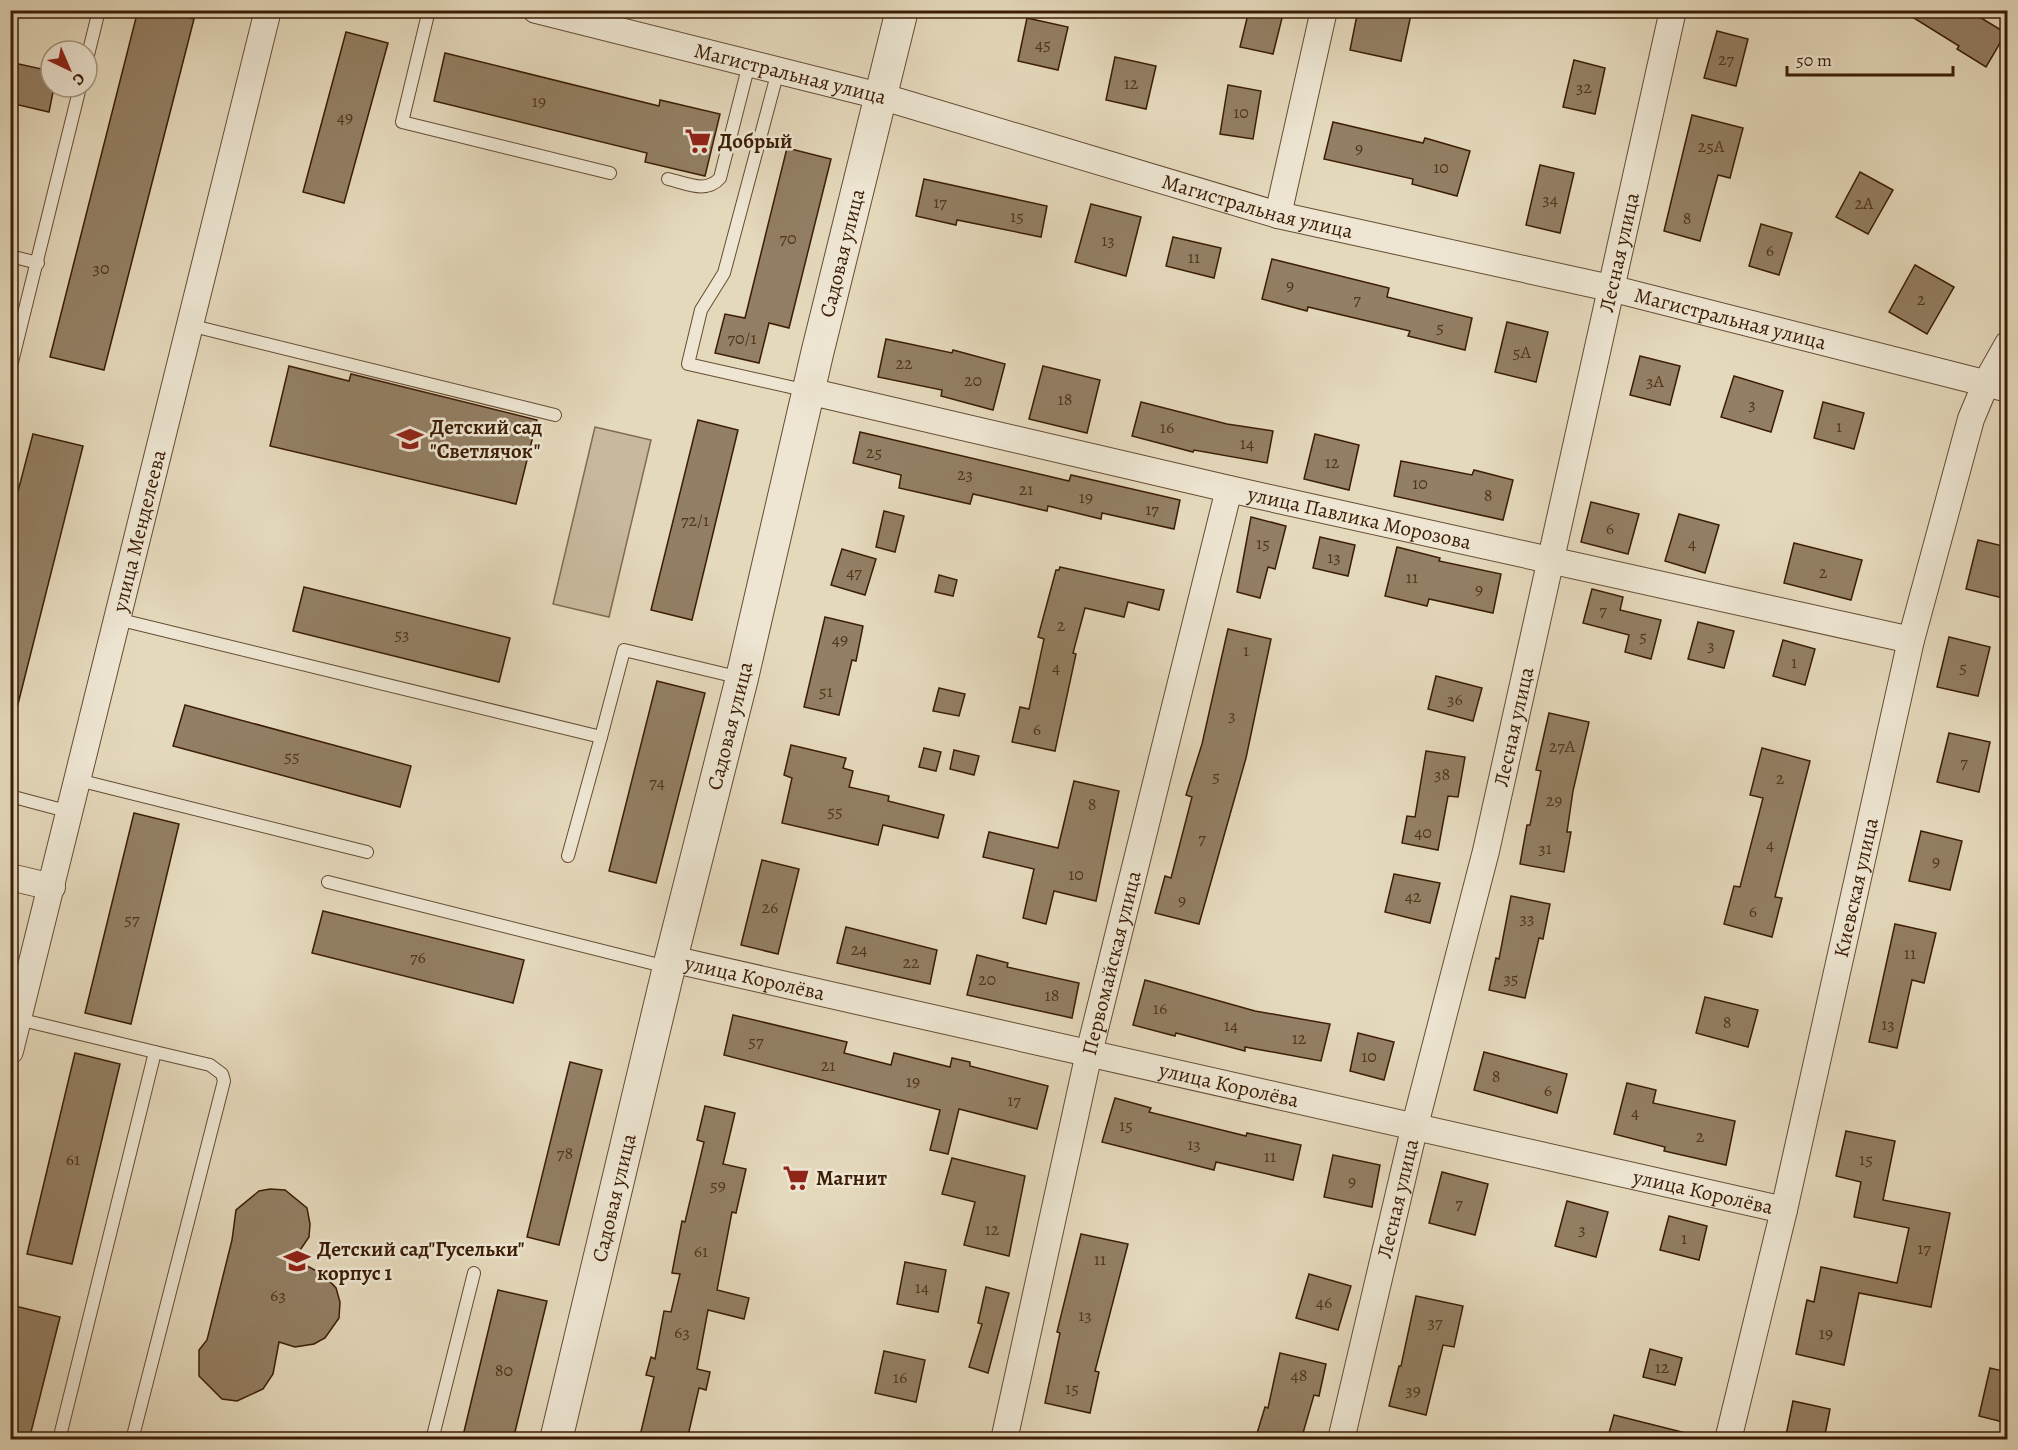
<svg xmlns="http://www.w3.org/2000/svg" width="2018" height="1450" font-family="Alegreya,serif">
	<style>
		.green { fill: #c8b99d; stroke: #826b50; stroke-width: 1.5 }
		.building { fill: #937f64; stroke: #3b1d04; stroke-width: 1.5 }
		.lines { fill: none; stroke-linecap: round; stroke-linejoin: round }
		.service-casing { stroke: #664c32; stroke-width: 14 }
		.minor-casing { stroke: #664c32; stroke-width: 28 }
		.tertiary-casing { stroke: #664c32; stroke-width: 34 }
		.service { stroke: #eee6d3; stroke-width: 12 }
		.minor { stroke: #eee6d3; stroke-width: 26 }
		.tertiary { stroke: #eee6d3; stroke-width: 32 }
		.labels { text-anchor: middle; stroke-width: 5; stroke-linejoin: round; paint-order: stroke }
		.number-label { font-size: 18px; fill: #51361c }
		.street-label { font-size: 21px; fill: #3b1d04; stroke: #eee6d3 }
		.poi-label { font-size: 21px; font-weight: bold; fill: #3b1d04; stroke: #eee6d3; text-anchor: start }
	</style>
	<rect width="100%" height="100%" fill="#e5d9bc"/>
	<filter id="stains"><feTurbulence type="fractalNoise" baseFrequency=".00333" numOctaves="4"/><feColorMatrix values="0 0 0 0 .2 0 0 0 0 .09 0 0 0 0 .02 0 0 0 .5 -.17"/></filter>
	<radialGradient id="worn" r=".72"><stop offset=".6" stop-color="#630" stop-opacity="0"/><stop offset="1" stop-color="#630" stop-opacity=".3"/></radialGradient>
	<polygon class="green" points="595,427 651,440 609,617 553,604"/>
	<g class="building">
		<polygon points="138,10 160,10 194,19 104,370 50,357"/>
		<polygon points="1249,10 1284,10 1273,54 1240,47"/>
		<polygon points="1358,10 1412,10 1401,61 1350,50"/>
		<polygon points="1901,10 1968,10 2006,33 1986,67 1957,49 1959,46"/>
		<polygon points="1027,18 1068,27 1058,70 1018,61"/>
		<polygon points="1717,31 1748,39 1736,86 1704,78"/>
		<polygon points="346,32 388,43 344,203 303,192"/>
		<polygon points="445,53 659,106 660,100 720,114 705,176 645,162 647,153 434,101"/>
		<polygon points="1115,57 1156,66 1146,109 1106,100"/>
		<polygon points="1574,60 1605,68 1595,114 1563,107"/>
		<polygon points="14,63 51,71 51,87 54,87 49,112 10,103 10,77"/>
		<polygon points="1228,85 1261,91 1253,139 1220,134"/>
		<polygon points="1692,115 1743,128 1730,178 1718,175 1700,241 1664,231"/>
		<polygon points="1333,122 1423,143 1425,138 1470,151 1457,196 1412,184 1413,179 1324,159"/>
		<polygon points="787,148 831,159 789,328 769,323 759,363 715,353 725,314 745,318"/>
		<polygon points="1540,165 1574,173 1560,233 1526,225"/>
		<polygon points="1860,172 1893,190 1868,234 1836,217"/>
		<polygon points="924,179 1047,206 1041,237 957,220 956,225 916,216"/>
		<polygon points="1091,204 1141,217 1126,276 1075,262"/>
		<polygon points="1761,224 1792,233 1779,275 1749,266"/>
		<polygon points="1173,237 1221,248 1214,278 1166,266"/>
		<polygon points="1272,259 1389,288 1387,297 1472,318 1465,350 1408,336 1410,331 1308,307 1307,311 1262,299"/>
		<polygon points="1915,265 1954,287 1927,334 1889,312"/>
		<polygon points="1507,322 1548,332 1536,382 1495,372"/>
		<polygon points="886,339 952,353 953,350 1005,364 993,410 941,396 942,390 878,377"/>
		<polygon points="1640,356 1680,366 1670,405 1630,395"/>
		<polygon points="289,366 349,381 351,374 537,420 516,504 270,446"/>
		<polygon points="1043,366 1100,380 1087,433 1029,419"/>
		<polygon points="1734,376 1783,391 1771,432 1721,417"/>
		<polygon points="1141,402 1227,424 1273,431 1267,463 1194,450 1193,452 1132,436"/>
		<polygon points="1823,402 1864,413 1854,449 1814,438"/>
		<polygon points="698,420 738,430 692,620 651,610"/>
		<polygon points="860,432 1069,481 1071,475 1180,500 1174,529 1102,513 1101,519 1048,506 1047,511 973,494 970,504 899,488 901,475 853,463"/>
		<polygon points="33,434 83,446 17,708 10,708 10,522"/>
		<polygon points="1315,434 1359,445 1349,490 1304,479"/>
		<polygon points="1401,461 1472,475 1474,470 1513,480 1503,520 1394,496"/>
		<polygon points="1591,502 1639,514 1628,554 1581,542"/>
		<polygon points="884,511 904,516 895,552 876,547"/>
		<polygon points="1679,514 1719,525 1705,573 1665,561"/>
		<polygon points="1251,517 1286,526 1275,569 1268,567 1260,598 1237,592"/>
		<polygon points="1320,537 1355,545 1348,576 1313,568"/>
		<polygon points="1978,540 2007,547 2007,599 1966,589"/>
		<polygon points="1794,543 1862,560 1851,600 1784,583"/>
		<polygon points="1397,547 1440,558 1439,561 1501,574 1493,613 1429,599 1427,606 1385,596"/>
		<polygon points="842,549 876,559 865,595 831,585"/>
		<polygon points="1060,567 1164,590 1159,610 1128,602 1124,617 1085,608 1073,653 1076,654 1055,751 1012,742 1020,707 1029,709 1044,639 1038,637 1056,570 1059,570"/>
		<polygon points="939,575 957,580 953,596 935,592"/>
		<polygon points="304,587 510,638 499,682 293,631"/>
		<polygon points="1592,589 1623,597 1620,610 1661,620 1651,659 1625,652 1629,635 1583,623"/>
		<polygon points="825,617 863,626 856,661 852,660 839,715 804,707"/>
		<polygon points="1698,622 1734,631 1724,668 1688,659"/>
		<polygon points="1228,629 1271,639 1246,758 1199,924 1155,913 1165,876 1171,878 1192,797 1186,795 1202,744"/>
		<polygon points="1949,637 1990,647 1978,696 1937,687"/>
		<polygon points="1783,640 1815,649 1805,685 1773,676"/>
		<polygon points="1436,676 1482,688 1473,721 1428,709"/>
		<polygon points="657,681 705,693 656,883 609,871"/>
		<polygon points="939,688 965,694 959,716 933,711"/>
		<polygon points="185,705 411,766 400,807 173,746"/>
		<polygon points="1549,713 1589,722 1573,791 1567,832 1571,832 1564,872 1520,864 1527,825 1530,825 1541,771 1536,770"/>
		<polygon points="1949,733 1990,742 1979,792 1937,782"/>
		<polygon points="791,745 846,758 843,768 853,771 849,787 889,796 888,801 944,815 938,838 883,825 878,845 782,823 792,778 784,775"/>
		<polygon points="924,748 941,752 936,771 919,767"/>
		<polygon points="1762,748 1810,761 1775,897 1782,898 1772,937 1724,924 1734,886 1740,887 1763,798 1750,795"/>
		<polygon points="954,750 979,756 974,775 950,769"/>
		<polygon points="1426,751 1465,757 1458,797 1448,796 1438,850 1402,843 1407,816 1415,817"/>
		<polygon points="1074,781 1119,791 1096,901 1054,891 1046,924 1023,918 1034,869 983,857 989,832 1058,848"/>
		<polygon points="134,813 179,824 131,1024 85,1013"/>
		<polygon points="1921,831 1962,841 1950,890 1909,881"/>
		<polygon points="762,860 799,869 778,954 741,945"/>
		<polygon points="1394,874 1440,883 1430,923 1385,912"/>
		<polygon points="1511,896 1550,904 1543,939 1539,938 1525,998 1489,990 1496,958 1499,959"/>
		<polygon points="323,911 524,960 513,1003 312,953"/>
		<polygon points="1895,924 1936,933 1924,983 1912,980 1897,1048 1869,1042"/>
		<polygon points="846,927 937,950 930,984 837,963"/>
		<polygon points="977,955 1008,963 1007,967 1079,983 1072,1018 967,995"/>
		<polygon points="1145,980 1255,1011 1330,1024 1321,1061 1245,1047 1245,1051 1176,1033 1175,1036 1133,1025"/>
		<polygon points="1705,997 1758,1010 1748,1047 1696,1033"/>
		<polygon points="733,1015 847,1042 844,1053 891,1065 894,1053 950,1067 952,1058 970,1062 970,1066 1048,1086 1037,1129 959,1109 948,1154 930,1150 940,1110 724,1055"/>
		<polygon points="1358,1033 1394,1042 1384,1080 1350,1071"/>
		<polygon points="1484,1052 1567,1074 1557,1113 1474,1090"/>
		<polygon points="75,1053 120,1064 72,1264 27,1254"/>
		<polygon points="570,1062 602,1070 559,1245 527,1237"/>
		<polygon points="1627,1083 1656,1090 1653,1103 1735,1121 1726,1165 1664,1151 1665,1147 1614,1134"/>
		<polygon points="1115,1098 1151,1108 1149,1112 1246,1136 1247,1133 1301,1145 1293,1180 1216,1162 1214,1170 1102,1142"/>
		<polygon points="705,1106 735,1113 723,1164 746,1169 736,1213 732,1212 717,1290 749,1298 744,1319 708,1310 697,1369 710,1372 706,1390 699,1388 687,1440 639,1440 654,1377 646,1375 651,1357 655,1359 664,1311 671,1312 680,1274 672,1273 682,1221 685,1222 704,1142 697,1140"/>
		<polygon points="1846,1131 1895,1141 1883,1200 1950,1213 1931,1307 1859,1293 1844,1365 1796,1354 1807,1300 1814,1302 1821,1267 1897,1283 1909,1228 1854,1217 1861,1182 1836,1176"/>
		<polygon points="1333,1155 1380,1165 1372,1207 1324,1197"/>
		<polygon points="952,1158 1025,1176 1009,1256 964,1245 975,1202 942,1194"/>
		<polygon points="1442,1172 1488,1184 1475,1235 1429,1223"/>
		<polygon points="270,1189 285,1190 307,1208 310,1224 309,1237 294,1259 324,1275 336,1288 340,1302 339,1318 325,1338 314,1344 295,1347 279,1342 273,1374 263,1389 237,1401 222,1399 199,1376 199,1350 207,1340 232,1240 236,1210 259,1191"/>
		<polygon points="1567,1201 1608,1212 1596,1257 1555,1246"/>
		<polygon points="1669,1216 1707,1226 1699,1260 1660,1250"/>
		<polygon points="1081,1234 1128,1244 1095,1371 1099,1372 1090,1413 1045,1403 1060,1333 1057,1332"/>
		<polygon points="905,1262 946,1270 938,1312 897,1304"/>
		<polygon points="1309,1274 1351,1286 1338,1330 1296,1318"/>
		<polygon points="986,1287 1009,1293 988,1373 969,1367 982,1324 978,1323"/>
		<polygon points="498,1290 547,1301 513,1440 462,1440"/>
		<polygon points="1416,1296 1463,1306 1454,1347 1443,1345 1426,1415 1389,1406 1399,1366 1401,1366"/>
		<polygon points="15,1306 60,1317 29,1440 10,1440 10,1325"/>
		<polygon points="1650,1349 1682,1358 1675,1385 1643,1377"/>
		<polygon points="884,1351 925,1360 916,1402 875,1393"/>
		<polygon points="1280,1353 1326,1364 1319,1396 1314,1395 1301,1440 1255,1440 1265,1407 1268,1408"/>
		<polygon points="1990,1368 2007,1372 2007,1423 1979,1416"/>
		<polygon points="1793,1401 1830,1409 1824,1440 1785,1440"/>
		<polygon points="1614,1415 1686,1433 1685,1440 1607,1440"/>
	</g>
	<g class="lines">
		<g class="service-casing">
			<g id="service">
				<polyline points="429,10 402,122 610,173"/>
				<polyline points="87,59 99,10"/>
				<polyline points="778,71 724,273 701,310 688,364 808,391"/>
				<path d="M668,179C686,183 706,194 720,178L749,64"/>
				<polyline points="10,256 38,263"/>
				<polyline points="189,325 555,415"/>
				<polyline points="10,370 80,87"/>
				<polyline points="117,619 601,737 624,650 741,678"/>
				<polyline points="78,780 367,852"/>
				<polyline points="10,796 70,812"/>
				<polyline points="568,856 601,737"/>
				<polyline points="328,882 667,967"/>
				<polyline points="18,1019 155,1052 59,1440"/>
				<polyline points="132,1440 224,1081 222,1074 210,1065 155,1052"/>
				<polyline points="432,1440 474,1273"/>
			</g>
		</g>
		<g class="minor-casing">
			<g id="minor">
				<path id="s1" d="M536,10L880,96L1278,215L1610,288L2008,389"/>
				<polyline points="1278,215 1324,10"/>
				<path id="s2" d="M808,391L1229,489L1911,640"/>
				<polyline points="10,877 52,887"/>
				<path id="s3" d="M671,959L1784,1210"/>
				<path id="s4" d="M10,1051L268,10"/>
				<path id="s5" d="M1004,1440L1089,1053L1229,489"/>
				<path id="s6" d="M1341,1440L1415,1125L1486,851L1673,10"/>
				<path id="s7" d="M1728,1440L1784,1210L1911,640L1971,419L1986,383L2008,344"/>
			</g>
		</g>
		<g class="tertiary-casing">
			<g id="tertiary">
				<path id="s8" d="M556,1440L669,967L742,678L817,354L902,10"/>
			</g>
		</g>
		<use href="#service" class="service"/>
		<use href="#minor" class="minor"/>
		<use href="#tertiary" class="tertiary"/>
	</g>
	<defs>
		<g id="supermarket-bare" transform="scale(2.07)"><path d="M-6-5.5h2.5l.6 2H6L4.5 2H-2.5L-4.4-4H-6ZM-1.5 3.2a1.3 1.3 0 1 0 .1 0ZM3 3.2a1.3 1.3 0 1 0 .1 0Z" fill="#8f2418" stroke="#eee6d3" stroke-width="2.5" paint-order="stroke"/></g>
		<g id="school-bare" transform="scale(2.07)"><path d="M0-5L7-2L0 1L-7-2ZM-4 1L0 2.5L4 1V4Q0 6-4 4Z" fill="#8f2418" stroke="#eee6d3" stroke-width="2.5" paint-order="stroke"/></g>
	</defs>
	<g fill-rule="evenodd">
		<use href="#supermarket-bare" x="698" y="141"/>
		<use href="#school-bare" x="410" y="439"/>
		<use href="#supermarket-bare" x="796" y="1178"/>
		<use href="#school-bare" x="297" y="1261"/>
	</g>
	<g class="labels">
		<g class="number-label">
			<text x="1043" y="50">45</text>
			<text x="1726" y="65">27</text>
			<text x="1131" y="89">12</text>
			<text x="1584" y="93">32</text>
			<text x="539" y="107">19</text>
			<text x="1241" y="118">10</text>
			<text x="345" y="123">49</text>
			<text x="1711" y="152">25А</text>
			<text x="1359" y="154">9</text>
			<text x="1441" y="173">10</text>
			<text x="1550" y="205">34</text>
			<text x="940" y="208">17</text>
			<text x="1864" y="209">2А</text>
			<text x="1017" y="222">15</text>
			<text x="1687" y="224">8</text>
			<text x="788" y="244">70</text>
			<text x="1108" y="246">13</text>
			<text x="1770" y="256">6</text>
			<text x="1194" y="263">11</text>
			<text x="101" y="274">30</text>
			<text x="1290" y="291">9</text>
			<text x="1357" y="305">7</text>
			<text x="1921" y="305">2</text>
			<text x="1440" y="333">5</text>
			<text x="742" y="344">70/1</text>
			<text x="1522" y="358">5А</text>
			<text x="904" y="369">22</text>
			<text x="973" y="386">20</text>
			<text x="1655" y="387">3А</text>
			<text x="1065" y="405">18</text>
			<text x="1752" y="410">3</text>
			<text x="1839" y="432">1</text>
			<text x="1167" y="433">16</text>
			<text x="1247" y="449">14</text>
			<text x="874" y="458">25</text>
			<text x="1332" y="468">12</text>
			<text x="965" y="480">23</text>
			<text x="1420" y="489">10</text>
			<text x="1026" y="495">21</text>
			<text x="1488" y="501">8</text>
			<text x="1086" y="503">19</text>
			<text x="1152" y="515">17</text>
			<text x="695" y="526">72/1</text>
			<text x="1610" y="534">6</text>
			<text x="1263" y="549">15</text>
			<text x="1692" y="549">4</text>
			<text x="1334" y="563">13</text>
			<text x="854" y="578">47</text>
			<text x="1823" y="578">2</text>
			<text x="1412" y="583">11</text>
			<text x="1479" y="595">9</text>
			<text x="1603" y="616">7</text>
			<text x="1061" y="631">2</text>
			<text x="402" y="640">53</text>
			<text x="1643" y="642">5</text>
			<text x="840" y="645">49</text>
			<text x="1711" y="651">3</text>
			<text x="1246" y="656">1</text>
			<text x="1794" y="668">1</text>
			<text x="1056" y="673">4</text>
			<text x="1963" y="673">5</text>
			<text x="826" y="697">51</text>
			<text x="1455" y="705">36</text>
			<text x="1232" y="721">3</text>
			<text x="1037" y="735">6</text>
			<text x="1562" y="752">27А</text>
			<text x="292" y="762">55</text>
			<text x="1964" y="768">7</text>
			<text x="1442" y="780">38</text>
			<text x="1216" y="782">5</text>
			<text x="1780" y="784">2</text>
			<text x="657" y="788">74</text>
			<text x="1554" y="806">29</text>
			<text x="1092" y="810">8</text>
			<text x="835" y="817">55</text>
			<text x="1423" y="838">40</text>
			<text x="1202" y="844">7</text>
			<text x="1770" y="850">4</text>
			<text x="1545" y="854">31</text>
			<text x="1936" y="867">9</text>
			<text x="1076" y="880">10</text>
			<text x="1413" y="902">42</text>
			<text x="1182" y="906">9</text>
			<text x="770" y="913">26</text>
			<text x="1753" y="917">6</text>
			<text x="1527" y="924">33</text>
			<text x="132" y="925">57</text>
			<text x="859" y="955">24</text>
			<text x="1910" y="959">11</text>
			<text x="418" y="963">76</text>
			<text x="911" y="968">22</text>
			<text x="1511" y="984">35</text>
			<text x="987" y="985">20</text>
			<text x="1052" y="1001">18</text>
			<text x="1160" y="1014">16</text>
			<text x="1727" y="1028">8</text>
			<text x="1888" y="1030">13</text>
			<text x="1231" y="1031">14</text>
			<text x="1299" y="1044">12</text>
			<text x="756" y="1047">57</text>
			<text x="1369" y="1062">10</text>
			<text x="828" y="1071">21</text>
			<text x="1496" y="1082">8</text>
			<text x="913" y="1087">19</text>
			<text x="1548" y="1096">6</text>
			<text x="1014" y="1106">17</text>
			<text x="1635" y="1118">4</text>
			<text x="1126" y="1131">15</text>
			<text x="1700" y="1142">2</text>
			<text x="1194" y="1150">13</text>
			<text x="565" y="1159">78</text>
			<text x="1270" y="1162">11</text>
			<text x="73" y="1165">61</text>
			<text x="1866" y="1165">15</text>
			<text x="1352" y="1187">9</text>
			<text x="718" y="1191">59</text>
			<text x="1459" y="1209">7</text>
			<text x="992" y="1235">12</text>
			<text x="1582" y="1235">3</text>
			<text x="1684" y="1244">1</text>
			<text x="1924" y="1254">17</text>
			<text x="701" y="1257">61</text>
			<text x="1100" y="1265">11</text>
			<text x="922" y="1293">14</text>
			<text x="278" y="1301">63</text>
			<text x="1324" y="1308">46</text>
			<text x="1085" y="1321">13</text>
			<text x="1435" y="1328">37</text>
			<text x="682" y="1338">63</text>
			<text x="1826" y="1339">19</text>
			<text x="1662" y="1373">12</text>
			<text x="504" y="1376">80</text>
			<text x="1299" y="1381">48</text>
			<text x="900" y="1383">16</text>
			<text x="1072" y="1394">15</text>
			<text x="1413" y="1396">39</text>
		</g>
		<g class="street-label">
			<text dy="7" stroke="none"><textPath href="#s1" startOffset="262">Магистральная улица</textPath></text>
			<text dy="7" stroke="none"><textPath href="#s1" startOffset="748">Магистральная улица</textPath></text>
			<text dy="7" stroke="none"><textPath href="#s8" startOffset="1221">Садовая улица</textPath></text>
			<text dy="7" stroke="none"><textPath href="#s6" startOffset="1220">Лесная улица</textPath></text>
			<text dy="7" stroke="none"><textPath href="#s1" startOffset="1234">Магистральная улица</textPath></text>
			<text dy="7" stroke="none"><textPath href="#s2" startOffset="566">улица Павлика Морозова</textPath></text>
			<text dy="7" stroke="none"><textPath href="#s4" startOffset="536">улица Менделеева</textPath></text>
			<text dy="7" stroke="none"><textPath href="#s8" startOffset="735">Садовая улица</textPath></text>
			<text dy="7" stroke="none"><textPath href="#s6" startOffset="734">Лесная улица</textPath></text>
			<text dy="7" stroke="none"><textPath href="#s7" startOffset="567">Киевская улица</textPath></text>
			<text dy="7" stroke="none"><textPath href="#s5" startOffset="489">Первомайская улица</textPath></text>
			<text dy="7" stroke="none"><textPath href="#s3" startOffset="86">улица Королёва</textPath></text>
			<text dy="7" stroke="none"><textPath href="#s3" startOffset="572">улица Королёва</textPath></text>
			<text dy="7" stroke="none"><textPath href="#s3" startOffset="1058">улица Королёва</textPath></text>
			<text dy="7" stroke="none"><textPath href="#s8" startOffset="249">Садовая улица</textPath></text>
			<text dy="7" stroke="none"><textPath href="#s6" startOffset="248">Лесная улица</textPath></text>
		</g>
		<g class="poi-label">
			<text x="718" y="148">Добрый</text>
			<text x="430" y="434">Детский сад<tspan x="430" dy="24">"Светлячок"</tspan></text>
			<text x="816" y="1185">Магнит</text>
			<text x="317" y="1256">Детский сад"Гусельки"<tspan x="317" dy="24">корпус 1</tspan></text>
		</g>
	</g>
	<rect width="2018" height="1450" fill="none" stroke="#e5d9bc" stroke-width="36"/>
	<rect x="12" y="12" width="1994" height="1426" fill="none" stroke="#3b1d04" stroke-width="3"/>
	<rect x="18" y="18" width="1982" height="1414" fill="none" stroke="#3b1d04" stroke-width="1.5"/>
	<g transform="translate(69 69) rotate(136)"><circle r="28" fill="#eee6d3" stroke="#a69680" stroke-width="1.5"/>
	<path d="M0-4.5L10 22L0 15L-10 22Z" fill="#8f2418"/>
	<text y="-9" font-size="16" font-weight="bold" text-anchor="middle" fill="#3b1d04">С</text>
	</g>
	<path d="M1787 66v9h166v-9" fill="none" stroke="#3b1d04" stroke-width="3"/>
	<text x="1796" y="66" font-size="18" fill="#3b1d04" stroke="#eee6d3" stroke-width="4.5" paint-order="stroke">50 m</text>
	<rect width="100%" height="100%" filter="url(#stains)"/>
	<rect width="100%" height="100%" fill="url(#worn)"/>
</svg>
